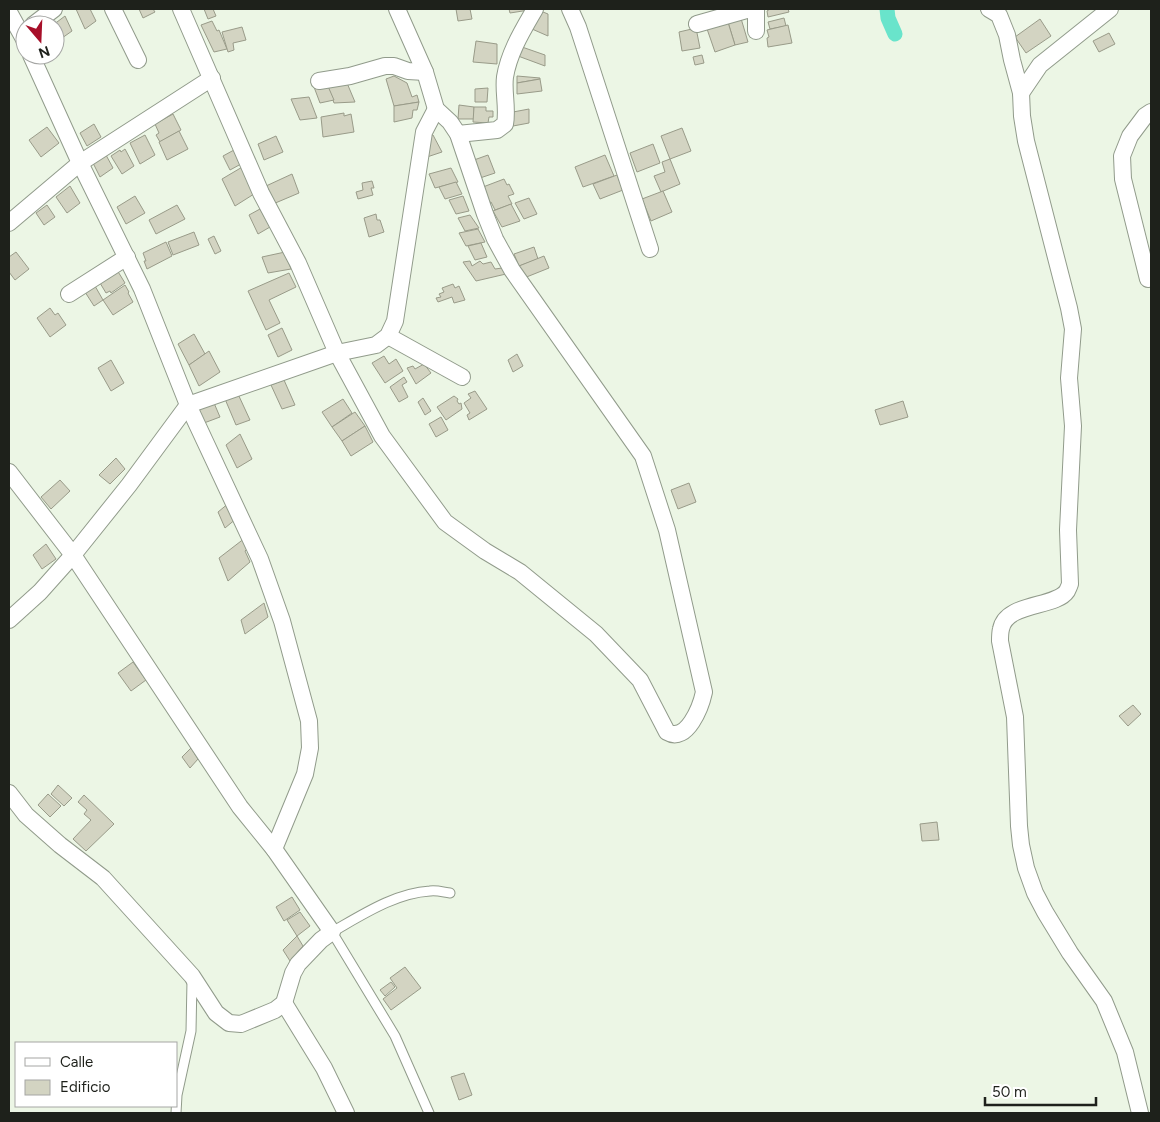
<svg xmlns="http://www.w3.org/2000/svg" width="1160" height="1122" font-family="Figtree,sans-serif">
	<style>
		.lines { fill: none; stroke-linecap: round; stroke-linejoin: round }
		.canal { stroke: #69e4cb; stroke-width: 15 }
		.building { fill: #d3d4c2; stroke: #999b89 }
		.lane-casing { stroke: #919b8b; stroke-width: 11 }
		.street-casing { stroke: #919b8b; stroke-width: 18 }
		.lane { stroke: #fff; stroke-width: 9 }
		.street { stroke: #fff; stroke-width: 16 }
	</style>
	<rect width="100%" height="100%" fill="#ecf6e5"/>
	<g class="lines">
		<polyline class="canal" points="887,9 888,18 895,34"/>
	</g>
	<g class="building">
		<polygon points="76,9 90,9 96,21 85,29"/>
		<polygon points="139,9 153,9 155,12 143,18"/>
		<polygon points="204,9 213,9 216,16 208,19"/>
		<polygon points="456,9 470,9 472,19 458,21"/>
		<polygon points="509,9 529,9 529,10 510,13"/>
		<polygon points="770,9 788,9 789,12 768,17 767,11"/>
		<polygon points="543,12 548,14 548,36 532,29 540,13"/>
		<polygon points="740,15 748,42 735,45 727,19"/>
		<polygon points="65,16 72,31 55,43 55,25 53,25"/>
		<polygon points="784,18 786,26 770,29 768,22"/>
		<polygon points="727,19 735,45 715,52 706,26"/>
		<polygon points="1040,19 1051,36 1026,53 1015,37"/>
		<polygon points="212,21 217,31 219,30 227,49 214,52 201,25"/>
		<polygon points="788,25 792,43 768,47 767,38 769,37 767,30"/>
		<polygon points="242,27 246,40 233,43 234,50 228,52 222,32"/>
		<polygon points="696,28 700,48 682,51 679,32"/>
		<polygon points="1109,33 1115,44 1099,52 1093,41"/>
		<polygon points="476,41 497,44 497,64 473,62"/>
		<polygon points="522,47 545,55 545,66 518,56"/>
		<polygon points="702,55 704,63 695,65 693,57"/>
		<polygon points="394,76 407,83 412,97 417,95 419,102 394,106 386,79"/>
		<polygon points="517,76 540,78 540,79 517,83"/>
		<polygon points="540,79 542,91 517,94 517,83"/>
		<polygon points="347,83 355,102 334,103 327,84"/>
		<polygon points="327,84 334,100 320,103 314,87"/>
		<polygon points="488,88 487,102 475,102 475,89"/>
		<polygon points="309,97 317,118 300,120 291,99"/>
		<polygon points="419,102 417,110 413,110 412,118 394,122 394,106"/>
		<polygon points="459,105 474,107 474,119 458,119"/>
		<polygon points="474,107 486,107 486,111 493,111 493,117 489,117 488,123 473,122"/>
		<polygon points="529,109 529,123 513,126 513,112"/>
		<polygon points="344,113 344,116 351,114 354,132 323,137 321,117"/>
		<polygon points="173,114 181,130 160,142 156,135 159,133 155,124"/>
		<polygon points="94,124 101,137 87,146 80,133"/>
		<polygon points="47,127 59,143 41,157 29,140"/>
		<polygon points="682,128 691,151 670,159 661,136"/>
		<polygon points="179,131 188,149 167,160 159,142"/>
		<polygon points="145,135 155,155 140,164 130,143"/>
		<polygon points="427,135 433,135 442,152 424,158"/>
		<polygon points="276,136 283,152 264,160 258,144"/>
		<polygon points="653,144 660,163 637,172 630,153"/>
		<polygon points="125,149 134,166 122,174 111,156 120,150 121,152"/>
		<polygon points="234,150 241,164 230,170 223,156"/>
		<polygon points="106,155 113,168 100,177 93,163"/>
		<polygon points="488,155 495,173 480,178 474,160"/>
		<polygon points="605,155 614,176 583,187 575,167"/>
		<polygon points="670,159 680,184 661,192 654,176 665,172 662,162"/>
		<polygon points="244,166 254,194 235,206 222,179"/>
		<polygon points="451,168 458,182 435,188 429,174"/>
		<polygon points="292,174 299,193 273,204 266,186"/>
		<polygon points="617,175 623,190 600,199 593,184"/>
		<polygon points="504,179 507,185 509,184 514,194 508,196 512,204 495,210 491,202 489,203 483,187"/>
		<polygon points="372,181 374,188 371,188 373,195 358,199 356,192 363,190 362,183"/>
		<polygon points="456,182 462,194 445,199 439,187"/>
		<polygon points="70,186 80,203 67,213 56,197"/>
		<polygon points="663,191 672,212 651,221 642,199"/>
		<polygon points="135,196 145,213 126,224 117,207"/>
		<polygon points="463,196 469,211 456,214 449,200"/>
		<polygon points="529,198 537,214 524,219 515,203"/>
		<polygon points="511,204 520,221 502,227 493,211"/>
		<polygon points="47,205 55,217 44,225 36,213"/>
		<polygon points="177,205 185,219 156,234 149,220"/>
		<polygon points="260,209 270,227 258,234 249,215"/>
		<polygon points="376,214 377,220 380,220 384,232 369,237 364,218"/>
		<polygon points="470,215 479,228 465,231 458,218"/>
		<polygon points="478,229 485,242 466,246 459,233"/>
		<polygon points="194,232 199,245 173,255 168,242"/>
		<polygon points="214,236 221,251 215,254 208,239"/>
		<polygon points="166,242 172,256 147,269 144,261 146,261 143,253"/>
		<polygon points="481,243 487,257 475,260 468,246"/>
		<polygon points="534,247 538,259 519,266 514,254"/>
		<polygon points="16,252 29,269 15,280 9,272 9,257"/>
		<polygon points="285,252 291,269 268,273 262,257"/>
		<polygon points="544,256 549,268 524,278 519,266"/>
		<polygon points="470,261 472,266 480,261 483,264 491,262 495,269 502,268 506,274 476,281 463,262"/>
		<polygon points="117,270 125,283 111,293 110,291 106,293 100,283"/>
		<polygon points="289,273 296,287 269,300 280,323 266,330 248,291"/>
		<polygon points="453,284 455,288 459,286 465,300 454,303 452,297 438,302 436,298 441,297 439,294 444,292 442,288"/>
		<polygon points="125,285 129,292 128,293 133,302 113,315 103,300"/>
		<polygon points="95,286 103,300 94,306 85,292"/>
		<polygon points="50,308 55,315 58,313 66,325 50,337 37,318"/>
		<polygon points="282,328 292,350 278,357 268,335"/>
		<polygon points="194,334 205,354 189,365 178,344"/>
		<polygon points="209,351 220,372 199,386 189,365"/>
		<polygon points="517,354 523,366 513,372 508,360"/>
		<polygon points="384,356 389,364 396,359 403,371 385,383 372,363"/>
		<polygon points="111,360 124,383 111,391 98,368"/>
		<polygon points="424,364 431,373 416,384 407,368 413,366 415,369"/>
		<polygon points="404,377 407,382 402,385 408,397 399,402 390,387"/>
		<polygon points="284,380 295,405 282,409 271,385"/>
		<polygon points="475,391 487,409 469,420 467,415 470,413 464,403 471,398 468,394"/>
		<polygon points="238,394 250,420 236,425 225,399"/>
		<polygon points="454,396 458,399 457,401 459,404 461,403 462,409 446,420 437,407"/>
		<polygon points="423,398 431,411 425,415 418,402"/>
		<polygon points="343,399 352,413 332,427 322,412"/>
		<polygon points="903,401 908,417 880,425 875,410"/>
		<polygon points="214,403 220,417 204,423 197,409"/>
		<polygon points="355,412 365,426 342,441 332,427"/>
		<polygon points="441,417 448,430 436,437 429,424"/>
		<polygon points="365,426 373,442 351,456 342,441"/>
		<polygon points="240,434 252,459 237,468 226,445"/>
		<polygon points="116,458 125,469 110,484 99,475"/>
		<polygon points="60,480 70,491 51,509 41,497"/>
		<polygon points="689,483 696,502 678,509 671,490"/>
		<polygon points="229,503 231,509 228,511 237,518 225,528 218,512"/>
		<polygon points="245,538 248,548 245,551 250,562 228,581 219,558"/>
		<polygon points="46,544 56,559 42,569 33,555"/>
		<polygon points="264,603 268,617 245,634 241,620"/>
		<polygon points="133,662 146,680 131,691 118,673"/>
		<polygon points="1133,705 1141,714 1128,726 1119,716"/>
		<polygon points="191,748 198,759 190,768 182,757"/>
		<polygon points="58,785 72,798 64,806 51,794"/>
		<polygon points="48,794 61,806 50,817 38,805"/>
		<polygon points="84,795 114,824 86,851 73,839 91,820 84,814 87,810 78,802"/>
		<polygon points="937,822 939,840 922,841 920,824"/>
		<polygon points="292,897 300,910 284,921 276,907"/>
		<polygon points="300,912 310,926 297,936 287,920"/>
		<polygon points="297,936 303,946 290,961 283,950"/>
		<polygon points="405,967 421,988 391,1010 383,999 397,988 390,978"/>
		<polygon points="391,982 395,987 385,996 380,990"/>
		<polygon points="464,1073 472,1095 459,1100 451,1077"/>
	</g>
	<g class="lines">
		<g class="lane-casing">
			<g id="lane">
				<polyline points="176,1113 177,1095 191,1031 192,981"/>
				<path d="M429,1113L395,1036L332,932C362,915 395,893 430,891C436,890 443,892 450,893"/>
			</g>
		</g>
		<g class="street-casing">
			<g id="street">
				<polyline points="113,9 138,60"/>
				<path d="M181,9L261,193L298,263L337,353L382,436L445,522L485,551L520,572L596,634L640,680L667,732C687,744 701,706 704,692L667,530L643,456L512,270L495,239L485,214L458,134L450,122L436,109L425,72L397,9"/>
				<polyline points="570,9 578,27 650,249"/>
				<path d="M989,9L999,15L1007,35L1012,60L1021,93L1022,116L1026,141L1069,308L1073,329L1069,378L1073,426L1068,530L1070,584C1069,587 1068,589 1067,591C1056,608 1006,602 1001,629C1000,633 1000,637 1000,641L1015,717L1019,826L1021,845L1026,868L1035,893L1045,912L1070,953L1104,1001L1125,1052L1140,1113"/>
				<polyline points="9,12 25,41"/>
				<polyline points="697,24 750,9"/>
				<polyline points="33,25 54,9"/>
				<polyline points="756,31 756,9"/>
				<polyline points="31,55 80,163 142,289 188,405 260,559 282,621 309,721 310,748 305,774 274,849"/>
				<polyline points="319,81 350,76 385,66 394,66 408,71 425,72"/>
				<polyline points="1021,93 1040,65 1110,9"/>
				<path d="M458,134L497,130L505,124C508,108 503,92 505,77C509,52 523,30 535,9"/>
				<polyline points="9,223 80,163 212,78"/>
				<polyline points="1148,279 1123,179 1122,156 1130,136 1145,116 1151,112"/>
				<polyline points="69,294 127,257"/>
				<polyline points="388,336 462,377"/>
				<polyline points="9,472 73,555 240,807 274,849 332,932 321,940 298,964 293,973 284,1003 275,1010 241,1024 229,1023 216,1013 192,976 103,878 60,845 26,815 9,793"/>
				<polyline points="9,620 40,592 73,555 129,485 188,405 337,353 376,345 388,336 395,321 424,132 436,109"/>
				<polyline points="284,1003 324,1068 346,1113"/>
			</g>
		</g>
		<use href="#lane" class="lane"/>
		<use href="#street" class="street"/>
	</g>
	<rect width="1160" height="1122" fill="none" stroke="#1e211b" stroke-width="20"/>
	<rect x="15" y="1042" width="162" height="65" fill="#ffffff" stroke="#a5a6a4"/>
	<rect x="25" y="1058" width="25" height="8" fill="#ffffff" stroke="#a5a6a4"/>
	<text x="60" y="1067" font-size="15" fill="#1e211b">Calle</text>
	<rect x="25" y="1080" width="25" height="15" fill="#d3d4c2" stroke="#a5a6a4"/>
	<text x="60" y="1092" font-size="15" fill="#1e211b">Edificio</text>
	<g transform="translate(40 40) rotate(161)"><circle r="24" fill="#ffffff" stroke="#a5a6a4"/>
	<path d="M0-4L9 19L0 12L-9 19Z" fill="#a70f29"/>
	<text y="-8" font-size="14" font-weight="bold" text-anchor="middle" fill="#1e211b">N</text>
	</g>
	<path d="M985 1097v8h111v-8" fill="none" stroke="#1e211b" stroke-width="2.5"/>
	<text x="992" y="1097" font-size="15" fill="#1e211b" stroke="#ffffff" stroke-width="4" paint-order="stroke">50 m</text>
</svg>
